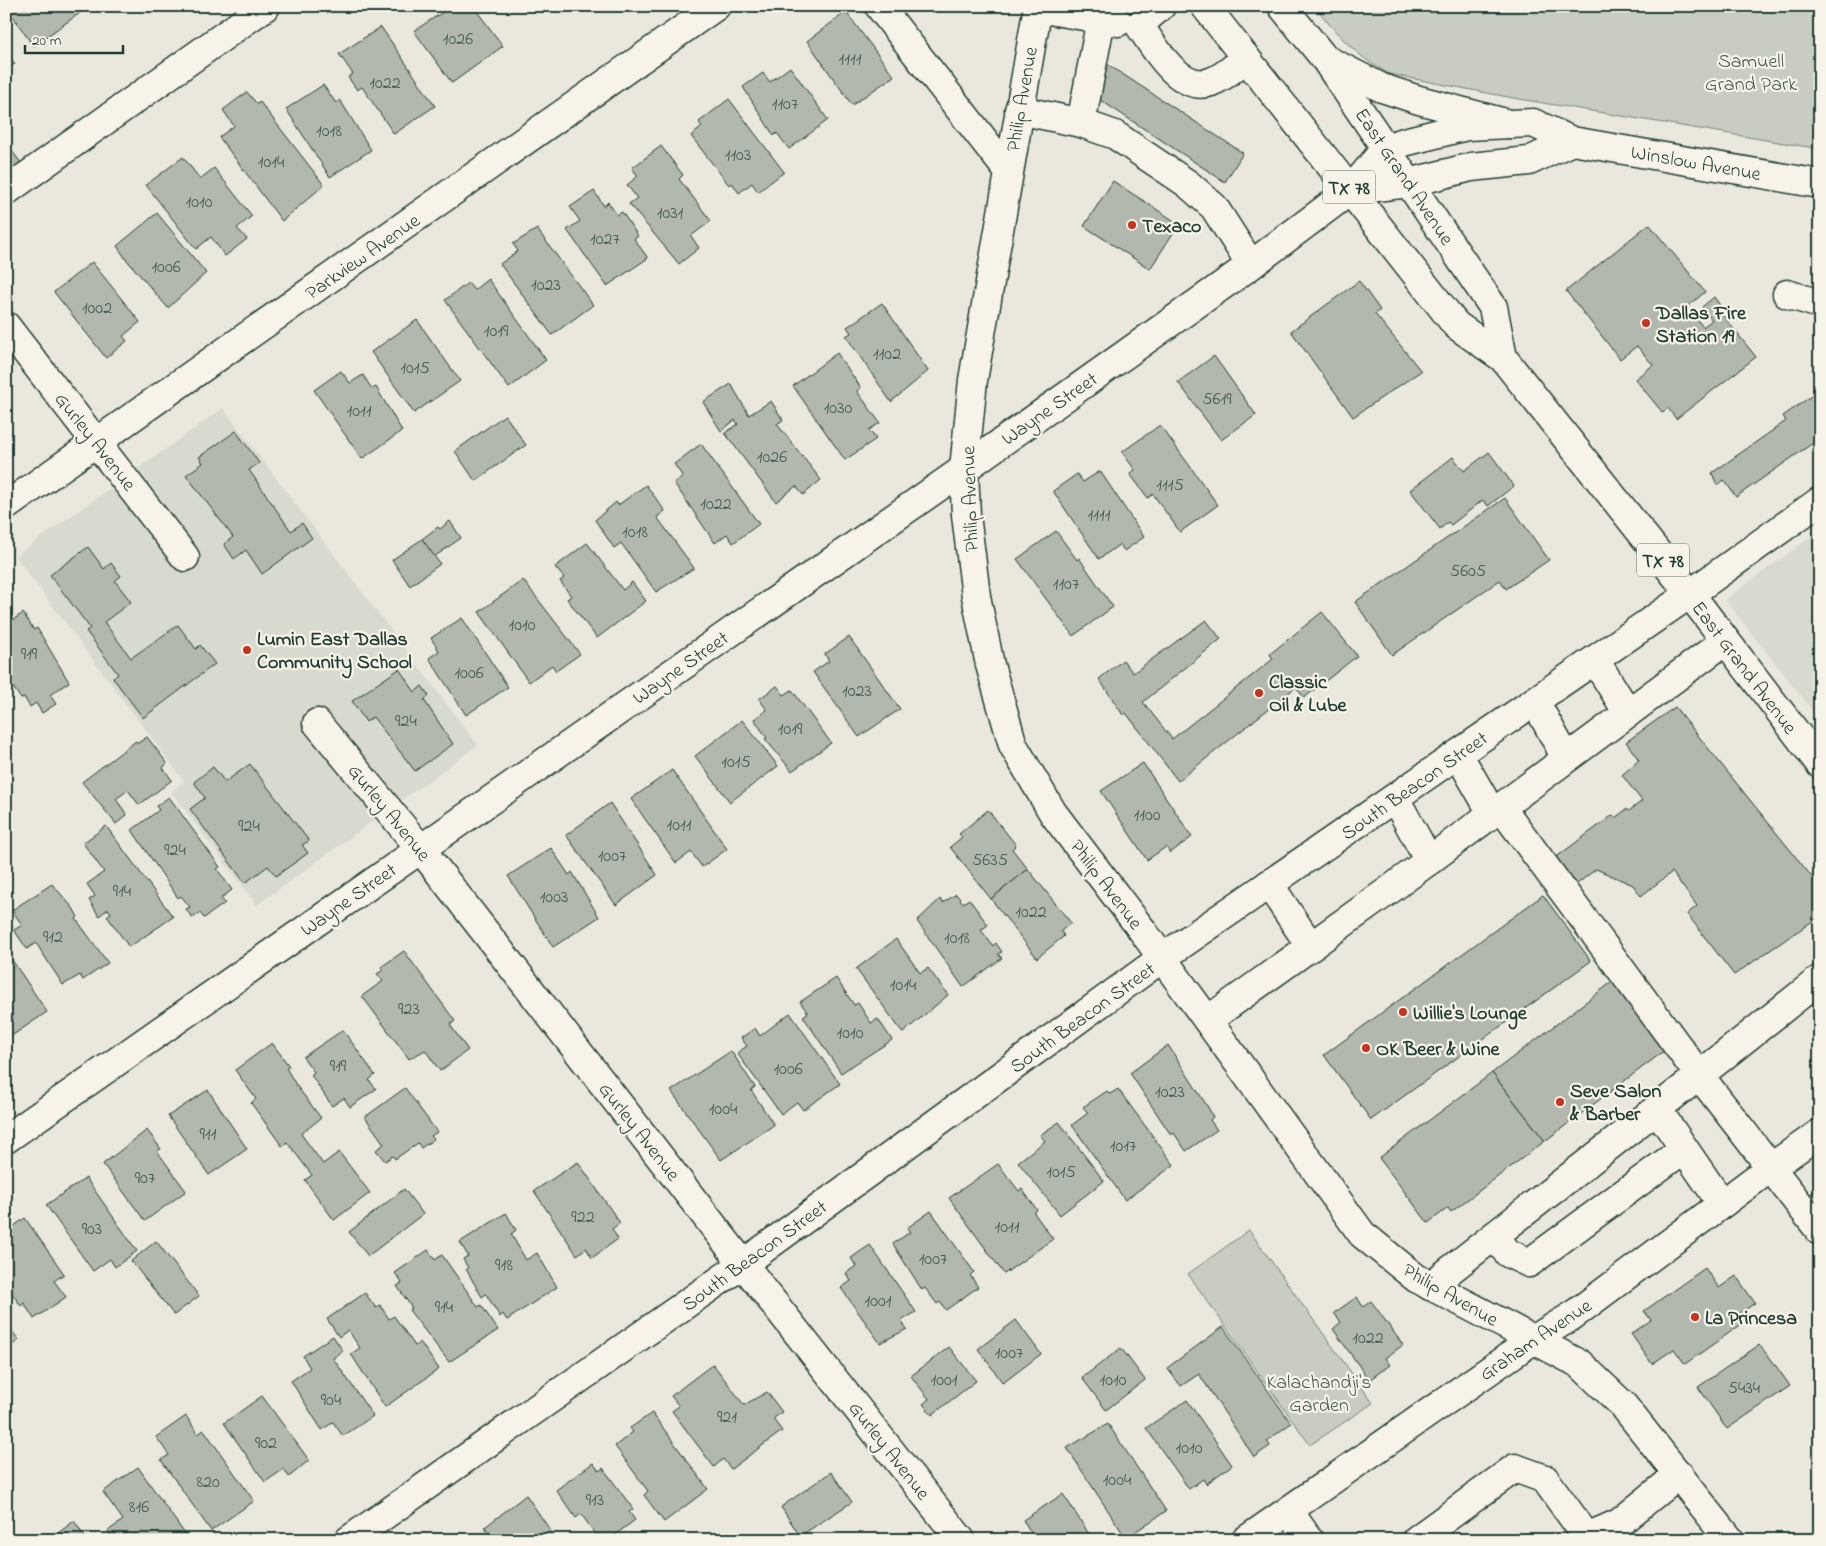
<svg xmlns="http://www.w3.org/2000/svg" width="1826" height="1546" font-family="'Indie Flower',sans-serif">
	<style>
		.built { fill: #d9dacf }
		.green { fill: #c8ccc1; stroke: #74847a }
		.building { fill: #b2b8ae; stroke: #1f3d34 }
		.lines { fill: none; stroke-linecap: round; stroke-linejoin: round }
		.minor-casing { stroke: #1f3d34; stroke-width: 31 }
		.major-casing { stroke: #1f3d34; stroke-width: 31 }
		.minor { stroke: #f7f3e8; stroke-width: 28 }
		.major { stroke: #f7f3e8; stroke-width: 28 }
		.poi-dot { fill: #c8321e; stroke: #f7f3e8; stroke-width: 2 }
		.labels { text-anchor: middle; stroke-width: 4.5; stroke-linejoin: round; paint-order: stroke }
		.number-label { font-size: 18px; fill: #445c52 }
		.shield { fill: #f7f3e8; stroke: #60746a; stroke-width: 1 }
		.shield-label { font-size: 19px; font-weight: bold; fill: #1f3d34 }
		.park-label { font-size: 20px; fill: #415a50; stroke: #f7f3e8 }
		.street-label { font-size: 20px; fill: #1f3d34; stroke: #f7f3e8 }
		.poi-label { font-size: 20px; font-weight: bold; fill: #1f3d34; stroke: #f7f3e8; text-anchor: start }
	</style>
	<rect width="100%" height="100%" fill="#eae8dd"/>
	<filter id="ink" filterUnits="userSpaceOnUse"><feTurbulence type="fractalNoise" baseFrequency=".02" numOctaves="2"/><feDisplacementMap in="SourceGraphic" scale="10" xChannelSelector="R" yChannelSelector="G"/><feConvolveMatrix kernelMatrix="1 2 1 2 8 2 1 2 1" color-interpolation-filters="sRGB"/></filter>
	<g filter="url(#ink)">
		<g class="built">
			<polygon points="223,408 478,745 257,905 171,792 184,781 15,556"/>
			<polygon points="1820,530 1820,720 1725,600"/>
		</g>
		<g class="green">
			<path d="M1315,6H1820V149L1513,98L1389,74C1357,57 1337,35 1315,6Z"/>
			<polygon points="1249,1230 1373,1403 1310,1445 1188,1274"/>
		</g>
		<g class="building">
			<polygon points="6,6 76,6 80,13 33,46"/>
			<polygon points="452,6 473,6 503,46 452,83 414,31"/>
			<polygon points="846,12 894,76 852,105 807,41"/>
			<polygon points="381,27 435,106 394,134 362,87 357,90 348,77 353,74 339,54"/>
			<polygon points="6,52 15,64 6,69"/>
			<polygon points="1107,64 1243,153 1225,182 1088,92"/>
			<polygon points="790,67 828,120 789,149 777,133 774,136 743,87 763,73 770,82"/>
			<polygon points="323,85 336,103 340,100 371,150 330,177 286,109"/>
			<polygon points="247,92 257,104 260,102 324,185 282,221 219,137 234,126 223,110"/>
			<polygon points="729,99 784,172 758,192 752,183 739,193 732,183 729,185 691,136 702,127 699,122"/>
			<polygon points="6,143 24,167 6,181"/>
			<polygon points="661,146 683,175 679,179 711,221 691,236 699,248 679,264 629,204 637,198 627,185 638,176 632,168"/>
			<polygon points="183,157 200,179 214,168 252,216 237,228 247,239 225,256 211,237 196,249 146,185"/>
			<polygon points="1113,181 1179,224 1150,269 1084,226"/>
			<polygon points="594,191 604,206 608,202 617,215 622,212 638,236 634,239 648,258 607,286 567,230 580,221 570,207"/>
			<polygon points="157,213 206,273 168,308 126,259 117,246"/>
			<polygon points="1649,224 1705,292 1687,307 1703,327 1712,320 1702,307 1714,297 1724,311 1721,313 1756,357 1676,419 1668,408 1663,413 1635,379 1653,365 1637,346 1620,359 1566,291"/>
			<polygon points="537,229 593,305 552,335 500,264 518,251 513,244"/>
			<polygon points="92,262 140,322 123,336 127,341 106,358 54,292"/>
			<polygon points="488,279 546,360 509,388 445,300 468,283 474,290"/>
			<polygon points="1359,281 1380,310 1375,314 1421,371 1353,417 1291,331"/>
			<polygon points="882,303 928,371 891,402 846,336 851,333 847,327"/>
			<polygon points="417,320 460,381 414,413 371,352"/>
			<polygon points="837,353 861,388 857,391 880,423 869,430 876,439 845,460 793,386"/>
			<polygon points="1214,356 1256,415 1221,440 1178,382"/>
			<polygon points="341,371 350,383 363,375 372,389 376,387 402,431 362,459 314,390"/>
			<polygon points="731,384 749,415 771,401 783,420 777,424 821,480 803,495 796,486 776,502 725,433 738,424 735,420 721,431 703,402"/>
			<polygon points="1820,390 1820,438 1736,497 1724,480 1717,485 1712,473 1786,421 1783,416"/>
			<polygon points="505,415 526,445 475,481 455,451"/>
			<polygon points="1160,425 1218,505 1180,532 1153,494 1148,498 1130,474 1135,470 1122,452"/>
			<polygon points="236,431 259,463 249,470 291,531 302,523 312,538 262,574 246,550 234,559 224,544 233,537 186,475 203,463 199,457"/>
			<polygon points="701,444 759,524 733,543 727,534 715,543 674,483 683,477 674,464"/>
			<polygon points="1489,452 1514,486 1488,506 1483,500 1451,525 1448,522 1440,529 1410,490 1453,457 1464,471"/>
			<polygon points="1100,471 1144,537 1124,551 1120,544 1099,559 1053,491 1077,474 1083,482"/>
			<polygon points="646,485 665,511 657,517 694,568 656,592 621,543 614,548 595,520 616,502 618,505"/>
			<polygon points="1505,498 1549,560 1506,589 1500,580 1392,655 1355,602"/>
			<polygon points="450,521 461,538 434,557 422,539 438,527 440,529"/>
			<polygon points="1056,531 1077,560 1079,558 1113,607 1073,636 1017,559"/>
			<polygon points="422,539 440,564 410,586 392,560"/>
			<polygon points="587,543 623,590 632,582 646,601 597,638 567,599 571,596 560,581 564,578 555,567"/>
			<polygon points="88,547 104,569 111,563 121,576 115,581 131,602 104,622 131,658 178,625 196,649 200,645 215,664 143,718 113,678 118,674 86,631 90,628 50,575"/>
			<polygon points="523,580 580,654 556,671 552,665 529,682 479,612"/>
			<polygon points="1322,612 1357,656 1304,698 1296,687 1178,781 1126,713 1123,715 1099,679 1123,660 1133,673 1206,620 1221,639 1143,702 1172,739 1273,659 1270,654"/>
			<polygon points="23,613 34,630 37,628 69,682 50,695 56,704 42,713 36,703 30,707 24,697 21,699 6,677 6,622 7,624"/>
			<polygon points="462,618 508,687 466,715 429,658 439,651 431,638"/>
			<polygon points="849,637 900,709 859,737 813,672 829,661 825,654"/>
			<polygon points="399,669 415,692 422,686 429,696 424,700 453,744 415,771 373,717 366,722 352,701"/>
			<polygon points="777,686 784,695 792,690 831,743 792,771 765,739 767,738 754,719 767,710 759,699"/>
			<polygon points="1675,707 1820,887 1820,916 1734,975 1687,914 1697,906 1672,872 1641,896 1633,885 1596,869 1572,888 1551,861 1613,815 1615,818 1627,809 1629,811 1642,801 1622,775 1639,760 1626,742"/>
			<polygon points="742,720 778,766 730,802 695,756"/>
			<polygon points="147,737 167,763 163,768 172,780 139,805 128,790 116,799 127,815 116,824 82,782 136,741 138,743"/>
			<polygon points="1143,763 1192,837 1170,853 1166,847 1147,860 1101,791"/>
			<polygon points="250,764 309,841 302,845 308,853 276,876 268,866 245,883 190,809 205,798 194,782 213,767 225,782"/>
			<polygon points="672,770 727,849 702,867 691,852 676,863 631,799"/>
			<polygon points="169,797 220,867 217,869 232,890 221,898 225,903 204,918 200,913 192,918 186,909 190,907 181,896 178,898 132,830 159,810 156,806"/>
			<polygon points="610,803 657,875 616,905 566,835"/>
			<polygon points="988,810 1016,845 1012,849 1028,869 991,899 950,847 962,837 959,834"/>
			<polygon points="106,826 173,917 129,947 107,916 111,913 108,909 99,916 89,900 95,896 87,884 104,872 83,843"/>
			<polygon points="551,848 569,875 572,872 599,917 553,947 508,876"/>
			<polygon points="1028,869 1071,923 1061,931 1064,936 1037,958 991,899"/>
			<polygon points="52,884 73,908 78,917 76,919 108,963 83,980 80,975 63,985 36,943 27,949 14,930 22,925 12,910"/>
			<polygon points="956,894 963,903 969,899 988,925 981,930 993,946 996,943 1002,952 998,954 1002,958 963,987 917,921 940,899 943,903"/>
			<polygon points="1543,895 1591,961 1371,1120 1324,1055"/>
			<polygon points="896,939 920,973 928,968 948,995 903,1033 856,969"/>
			<polygon points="6,951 47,1012 7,1039 6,1037"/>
			<polygon points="404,951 455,1021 450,1025 468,1050 440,1071 425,1050 409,1059 362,996 383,981 377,974 383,970 381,967"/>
			<polygon points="836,978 854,1005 858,1003 871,1023 878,1019 892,1040 841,1073 803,1016 808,1013 800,1002"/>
			<polygon points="1616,979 1668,1048 1545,1141 1492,1073"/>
			<polygon points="790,1013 840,1084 803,1110 797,1102 781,1114 737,1053 747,1046 741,1038 755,1028 760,1036"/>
			<polygon points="343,1030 375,1075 369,1080 376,1089 350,1107 344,1098 332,1106 311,1075 314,1072 303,1057"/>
			<polygon points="272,1043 289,1066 286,1068 296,1085 321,1118 301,1134 323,1164 339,1152 370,1193 334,1220 305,1180 312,1175 287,1142 282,1146 251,1103 256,1099 235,1070"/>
			<polygon points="1168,1045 1209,1109 1213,1117 1210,1120 1217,1130 1186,1151 1174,1133 1171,1135 1130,1073"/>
			<polygon points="731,1051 755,1087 751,1090 774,1125 721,1160 671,1091"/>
			<polygon points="1492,1073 1545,1141 1451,1212 1448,1208 1428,1223 1379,1158"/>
			<polygon points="405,1088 437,1132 431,1136 434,1139 421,1148 418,1143 395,1159 393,1156 385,1161 376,1150 384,1144 365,1117"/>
			<polygon points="1118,1089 1174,1165 1125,1200 1072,1125 1088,1113 1083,1107 1107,1091 1110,1094"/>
			<polygon points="208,1090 247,1149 209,1175 168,1116"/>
			<polygon points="1059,1122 1104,1181 1060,1215 1018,1162 1045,1141 1040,1135"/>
			<polygon points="147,1130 161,1149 157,1151 186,1191 145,1221 103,1164"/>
			<polygon points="578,1162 620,1223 612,1229 618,1239 592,1258 586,1248 577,1255 534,1191"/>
			<polygon points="998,1164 1019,1191 1022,1189 1037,1210 1034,1213 1053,1239 1004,1274 949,1198"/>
			<polygon points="86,1178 137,1251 115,1267 110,1259 93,1271 46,1205"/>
			<polygon points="1820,1187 1820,1214 1807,1196"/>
			<polygon points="404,1189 423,1214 368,1256 349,1232"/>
			<polygon points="931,1211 974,1272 970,1275 978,1287 946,1310 940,1302 937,1304 925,1288 922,1290 893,1244 910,1232 907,1228"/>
			<polygon points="506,1213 516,1230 511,1234 526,1260 537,1253 557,1287 507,1320 503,1314 500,1317 486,1294 482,1297 466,1269 468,1268 463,1259 468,1256 460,1242"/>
			<polygon points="25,1218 64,1274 54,1281 66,1297 34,1319 24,1303 21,1306 6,1285 6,1232"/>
			<polygon points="156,1241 199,1296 174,1315 131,1261"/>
			<polygon points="870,1245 916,1312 901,1321 907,1329 880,1343 841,1288 851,1281 846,1273 856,1266 851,1258"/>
			<polygon points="428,1250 435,1260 442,1255 478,1307 481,1305 498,1330 449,1362 409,1310 412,1308 397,1286 402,1283 395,1273"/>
			<polygon points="1705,1268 1719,1288 1736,1276 1755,1303 1740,1313 1746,1321 1685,1364 1674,1349 1652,1364 1631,1334 1651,1320 1644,1311"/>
			<polygon points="365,1293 376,1308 380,1305 389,1319 394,1316 415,1346 420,1342 439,1369 385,1407 351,1354 360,1348 348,1330 339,1337 327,1319"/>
			<polygon points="1357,1297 1363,1307 1371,1301 1403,1345 1385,1358 1390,1365 1369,1380 1333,1329 1341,1322 1334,1313"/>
			<polygon points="1016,1320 1041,1354 1003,1383 978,1349"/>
			<polygon points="6,1324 19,1340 6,1350"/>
			<polygon points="1223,1327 1291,1423 1267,1441 1270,1446 1254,1457 1199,1374 1181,1386 1167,1368"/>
			<polygon points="333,1336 343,1351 333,1358 373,1416 343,1436 333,1422 322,1430 291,1381 310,1368 303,1356"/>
			<polygon points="1759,1345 1771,1359 1790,1386 1727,1429 1698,1387"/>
			<polygon points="949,1347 976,1381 932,1415 923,1404 929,1399 911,1376"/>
			<polygon points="1121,1348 1145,1380 1106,1410 1082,1378"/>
			<polygon points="713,1364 744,1405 767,1392 782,1412 773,1419 782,1431 731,1469 723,1459 714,1467 672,1411 679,1406 671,1396"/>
			<polygon points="262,1396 309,1460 289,1477 284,1469 265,1482 224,1423"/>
			<polygon points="1187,1400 1232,1465 1206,1484 1203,1479 1189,1489 1146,1428"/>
			<polygon points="652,1413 708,1489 664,1522 644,1495 648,1491 615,1446 633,1432 630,1428"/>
			<polygon points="186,1416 198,1434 204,1430 254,1501 211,1531 161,1460 169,1455 156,1437"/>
			<polygon points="1108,1424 1166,1511 1126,1538 1067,1448"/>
			<polygon points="593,1463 599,1471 603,1468 633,1509 629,1512 635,1520 608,1540 600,1540 581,1514 576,1518 556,1490"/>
			<polygon points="138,1467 189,1540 114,1540 108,1531 123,1520 103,1492"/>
			<polygon points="831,1472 852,1502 800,1536 781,1507"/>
			<polygon points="1063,1494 1093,1540 1036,1540 1023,1520"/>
			<polygon points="526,1495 557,1540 493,1540 485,1527"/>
			<polygon points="74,1521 87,1540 49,1540"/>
		</g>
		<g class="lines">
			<g class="minor-casing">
				<g id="minor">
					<polyline points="879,6 1008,171"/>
					<polyline points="1038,6 973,380 964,469 966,515 976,596 990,665 1013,745 1053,813 1142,930 1362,1234 1416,1278 1580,1364 1623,1405 1730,1540"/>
					<path d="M1161,6L1139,25C1154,46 1179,93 1211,82C1224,77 1235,67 1246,58"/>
					<polyline points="1038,8 1118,22"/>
					<polyline points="1019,110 1081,123 1115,135 1188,184 1214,207 1251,265"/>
					<polyline points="1081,123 1101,19"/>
					<polyline points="1572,141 1529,161 1471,167 1409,183 1351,190 1386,148 1404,142 1467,126 1533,123 1572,141 1820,184"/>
					<polyline points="6,191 266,6"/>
					<polyline points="1787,294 1820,304"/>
					<polyline points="6,326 185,557"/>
					<polyline points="6,506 716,6"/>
					<polyline points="1595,660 1628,713"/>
					<polyline points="1535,701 1566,758"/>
					<polyline points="317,723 420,848 743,1264 961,1540"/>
					<polyline points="1458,754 1492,813"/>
					<polyline points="1395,798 1429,861"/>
					<polyline points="1501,807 1699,1075 1820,1231"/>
					<polyline points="1269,884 1311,947"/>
					<polyline points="1208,1020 1388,891 1725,641"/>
					<polyline points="1657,1109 1722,1204"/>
					<polyline points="6,1139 964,469 1251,265 1351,190"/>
					<polyline points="1494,1236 1508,1253 1529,1263 1684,1149"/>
					<polyline points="1430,1286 1686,1086 1820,979"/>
					<polyline points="1289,1511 1309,1540"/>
					<polyline points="349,1540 743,1264 1162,958 1690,594 1820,501"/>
					<polyline points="1246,1540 1533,1340 1572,1316 1770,1168 1820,1133"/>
					<polyline points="1416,1540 1515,1468 1545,1479 1587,1537 1619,1523 1679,1474"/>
				</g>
			</g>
			<g class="major-casing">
				<g id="major">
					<polyline points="1205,6 1456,325 1503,358 1690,594 1820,764"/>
					<polyline points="1282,6 1325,59 1493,307 1503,358"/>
					<polyline points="1329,61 1382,88 1419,100 1509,124"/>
				</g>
			</g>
			<use href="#minor" class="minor"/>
			<use href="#major" class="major"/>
		</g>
	</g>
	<g class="poi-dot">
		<circle cx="1132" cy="225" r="5"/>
		<circle cx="1646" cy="323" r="5"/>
		<circle cx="247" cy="650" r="5"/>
		<circle cx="1259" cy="693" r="5"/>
		<circle cx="1403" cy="1012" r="5"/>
		<circle cx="1366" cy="1048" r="5"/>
		<circle cx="1560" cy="1102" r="5"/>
		<circle cx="1695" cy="1317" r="5"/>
	</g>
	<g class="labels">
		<g class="number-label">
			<text x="458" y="44">1026</text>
			<text x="850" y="64">1111</text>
			<text x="385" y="88">1022</text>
			<text x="785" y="109">1107</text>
			<text x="329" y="136">1018</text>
			<text x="738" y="160">1103</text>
			<text x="271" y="167">1014</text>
			<text x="199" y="207">1010</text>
			<text x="670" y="218">1031</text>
			<text x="605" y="244">1027</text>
			<text x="166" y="272">1006</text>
			<text x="546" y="290">1023</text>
			<text x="97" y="313">1002</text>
			<text x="496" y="336">1019</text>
			<text x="887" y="359">1102</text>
			<text x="415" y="373">1015</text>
			<text x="1217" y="404">5619</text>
			<text x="838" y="413">1030</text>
			<text x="359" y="416">1011</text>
			<text x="772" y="462">1026</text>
			<text x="1170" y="490">1115</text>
			<text x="716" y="509">1022</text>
			<text x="1099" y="520">1111</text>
			<text x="635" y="537">1018</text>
			<text x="1468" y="576">5605</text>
			<text x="1066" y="589">1107</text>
			<text x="522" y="630">1010</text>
			<text x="29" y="659">919</text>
			<text x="469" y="678">1006</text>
			<text x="857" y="696">1023</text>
			<text x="406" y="726">924</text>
			<text x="790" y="734">1019</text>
			<text x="736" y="767">1015</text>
			<text x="1147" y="820">1100</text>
			<text x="679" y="830">1011</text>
			<text x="249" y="831">924</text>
			<text x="175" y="855">924</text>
			<text x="612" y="861">1007</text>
			<text x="990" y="865">5635</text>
			<text x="122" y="896">914</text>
			<text x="554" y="902">1003</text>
			<text x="1031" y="917">1022</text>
			<text x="53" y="942">912</text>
			<text x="957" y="943">1018</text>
			<text x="903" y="990">1014</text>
			<text x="409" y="1014">923</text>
			<text x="850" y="1038">1010</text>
			<text x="338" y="1071">919</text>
			<text x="788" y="1074">1006</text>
			<text x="1170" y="1097">1023</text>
			<text x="723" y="1114">1004</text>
			<text x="208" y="1139">911</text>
			<text x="1123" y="1151">1017</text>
			<text x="1061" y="1177">1015</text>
			<text x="145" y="1183">907</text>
			<text x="583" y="1222">922</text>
			<text x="1007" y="1232">1011</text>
			<text x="92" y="1234">903</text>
			<text x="933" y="1264">1007</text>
			<text x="504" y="1270">918</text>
			<text x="878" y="1306">1001</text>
			<text x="444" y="1312">914</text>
			<text x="1368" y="1343">1022</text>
			<text x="1009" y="1358">1007</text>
			<text x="944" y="1385">1001</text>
			<text x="1113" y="1385">1010</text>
			<text x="1744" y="1393">5434</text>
			<text x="331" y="1405">904</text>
			<text x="727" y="1422">921</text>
			<text x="266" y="1448">902</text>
			<text x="1189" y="1453">1010</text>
			<text x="1117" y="1485">1004</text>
			<text x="208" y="1487">820</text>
			<text x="595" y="1505">913</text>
			<text x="139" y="1512">816</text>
		</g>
		<g class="shield">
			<rect x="1323" y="170.5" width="52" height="33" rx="4"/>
			<rect x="1637" y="543.5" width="52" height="33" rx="4"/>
		</g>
		<g class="shield-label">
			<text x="1349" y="194">TX 78</text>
			<text x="1663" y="567">TX 78</text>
		</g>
		<g class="park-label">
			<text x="1751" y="67">Samuell<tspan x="1751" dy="23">Grand Park</tspan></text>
			<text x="1319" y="1388">Kalachandji's<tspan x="1319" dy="23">Garden</tspan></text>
		</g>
		<g class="street-label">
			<text transform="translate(1021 99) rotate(-80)" y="7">Philip Avenue</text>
			<text transform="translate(1696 162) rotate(10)" y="7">Winslow Avenue</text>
			<text transform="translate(1405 176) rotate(56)" y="7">East Grand Avenue</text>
			<text transform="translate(362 256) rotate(-35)" y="7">Parkview Avenue</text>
			<text transform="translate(1049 408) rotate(-35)" y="7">Wayne Street</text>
			<text transform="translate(96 441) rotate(52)" y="7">Gurley Avenue</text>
			<text transform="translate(969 499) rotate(-92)" y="7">Philip Avenue</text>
			<text transform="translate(680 667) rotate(-35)" y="7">Wayne Street</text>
			<text transform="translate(1745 667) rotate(53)" y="7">East Grand Avenue</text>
			<text transform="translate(1414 785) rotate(-35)" y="7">South Beacon Street</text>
			<text transform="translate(390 812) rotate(51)" y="7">Gurley Avenue</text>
			<text transform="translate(1107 884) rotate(53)" y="7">Philip Avenue</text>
			<text transform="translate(348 899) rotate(-35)" y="7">Wayne Street</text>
			<text transform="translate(1082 1017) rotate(-36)" y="7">South Beacon Street</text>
			<text transform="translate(640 1131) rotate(52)" y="7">Gurley Avenue</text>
			<text transform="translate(754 1255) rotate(-36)" y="7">South Beacon Street</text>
			<text transform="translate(1451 1294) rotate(30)" y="7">Philip Avenue</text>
			<text transform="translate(1535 1339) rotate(-34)" y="7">Graham Avenue</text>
			<text transform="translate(890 1450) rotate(52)" y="7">Gurley Avenue</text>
		</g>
		<g class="poi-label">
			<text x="1142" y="232">Texaco</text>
			<text x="1656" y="319">Dallas Fire<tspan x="1656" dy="23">Station 19</tspan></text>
			<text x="257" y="645">Lumin East Dallas<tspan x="257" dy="23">Community School</tspan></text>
			<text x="1269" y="688">Classic<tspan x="1269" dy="23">Oil &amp; Lube</tspan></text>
			<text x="1413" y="1019">Willie's Lounge</text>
			<text x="1376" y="1055">OK Beer &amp; Wine</text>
			<text x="1570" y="1097">Seve Salon<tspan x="1570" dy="23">&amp; Barber</tspan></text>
			<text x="1705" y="1324">La Princesa</text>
		</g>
	</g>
	<rect width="1826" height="1546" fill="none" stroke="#f7f3e8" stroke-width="25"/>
	<rect x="12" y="12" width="1801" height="1521" fill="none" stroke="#1f3d34" stroke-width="2" filter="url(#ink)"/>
	<path d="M25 45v8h98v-8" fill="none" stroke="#1f3d34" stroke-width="2.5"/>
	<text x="32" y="45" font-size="15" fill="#1f3d34" stroke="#f7f3e8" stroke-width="4" paint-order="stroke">20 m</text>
</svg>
